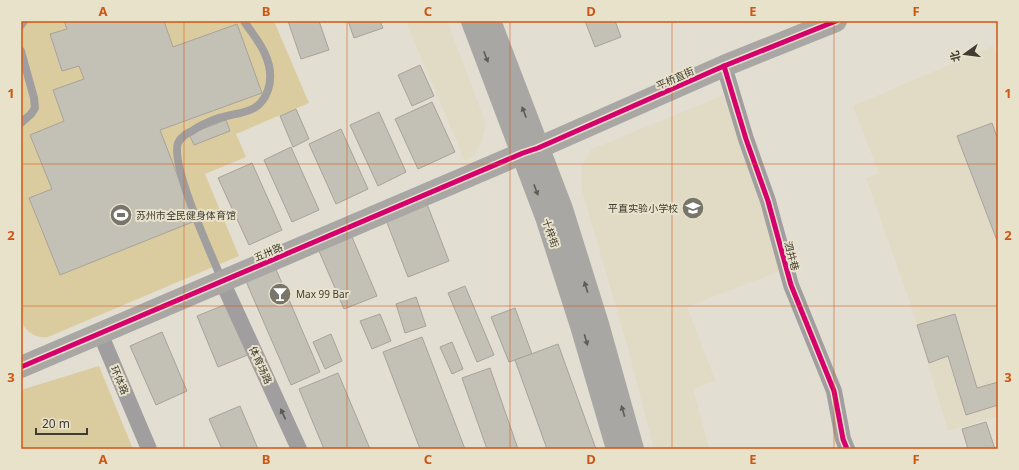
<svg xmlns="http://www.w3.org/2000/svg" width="1019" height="470" font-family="'Noto Sans','Noto Sans SC',sans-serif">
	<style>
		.built { fill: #e1dac4 }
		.green { fill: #dbcc9f }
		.building { fill: #c3c0b6; stroke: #a6a39a }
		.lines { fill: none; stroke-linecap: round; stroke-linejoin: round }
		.lane { stroke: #a09e9f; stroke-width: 8 }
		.street { stroke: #a09e9f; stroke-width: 16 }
		.secondary { stroke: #a9a7a4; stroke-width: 22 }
		.cycleway-casing { stroke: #e9e2cb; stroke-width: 8 }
		.cycleway { stroke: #d6006c; stroke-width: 5 }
		.oneway { fill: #5f5c55 }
		.oneway2 { fill: #5c5953 }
		.grid { fill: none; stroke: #cf5512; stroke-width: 1; stroke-opacity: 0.55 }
		.labels { text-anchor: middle; stroke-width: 4; stroke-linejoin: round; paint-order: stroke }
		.street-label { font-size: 10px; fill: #3f3c33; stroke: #e9e2cb }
		.poi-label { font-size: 10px; fill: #3f3c33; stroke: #e9e2cb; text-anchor: start }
		.neatline { fill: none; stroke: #cf5512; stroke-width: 1.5 }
		.grid-label { font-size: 13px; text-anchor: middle; font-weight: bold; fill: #cf5512 }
	</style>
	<rect width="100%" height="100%" fill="#e2ded2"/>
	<g class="built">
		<polygon points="406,21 447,21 486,124 482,140 475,155 465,161"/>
		<polygon points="993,46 998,59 998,416 948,431 911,305 866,178 879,173 853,106"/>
		<polygon points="722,96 729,99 790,267 687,307 715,380 693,389 709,449 654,449 628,348 582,190 581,167 592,149"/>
	</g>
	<g class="green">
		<path d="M21,21H274L309,103L236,134L246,157L205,174L239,256L48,337C36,338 27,333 21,322Z"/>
		<polygon points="99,366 133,449 21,449 21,390"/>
	</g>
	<g class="building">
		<polygon points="64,21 164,21 173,47 237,24 262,93 160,130 195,221 60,275 29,198 52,189 30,135 64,121 53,90 84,79 79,66 62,71 50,34 67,29"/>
		<polygon points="288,21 319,21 329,50 301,59"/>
		<polygon points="348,21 380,21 383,28 354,38"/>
		<polygon points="585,21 615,21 621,37 595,47"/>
		<polygon points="420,65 434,96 412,106 398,75"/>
		<polygon points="432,102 455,152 418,169 395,119"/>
		<polygon points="296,109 309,139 293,147 280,116"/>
		<polygon points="379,112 406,172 378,186 350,125"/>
		<polygon points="226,120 230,131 194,145 189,134"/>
		<polygon points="992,123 998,140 998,243 957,136"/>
		<polygon points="341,129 368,189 336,204 309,144"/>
		<polygon points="291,147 319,210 292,222 264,160"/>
		<polygon points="252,163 282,230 249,245 218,178"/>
		<polygon points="427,204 449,261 408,277 386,220"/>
		<polygon points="352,237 377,296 344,309 319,251"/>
		<polygon points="275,267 320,372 291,385 245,279"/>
		<polygon points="465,286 494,355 477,362 448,293"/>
		<polygon points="416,297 426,326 405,333 396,304"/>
		<polygon points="229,303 250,354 218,367 197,316"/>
		<polygon points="515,308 532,354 509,362 491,317"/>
		<polygon points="380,314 391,341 372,349 360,321"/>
		<polygon points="955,314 977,388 998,382 998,405 966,415 948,356 929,363 917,325"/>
		<polygon points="162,332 187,391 156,405 130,346"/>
		<polygon points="331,334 342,361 325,369 313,342"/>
		<polygon points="422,337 465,449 420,449 383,352"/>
		<polygon points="452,342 463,369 452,374 440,347"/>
		<polygon points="558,344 596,449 547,449 515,360"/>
		<polygon points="490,368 518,449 487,449 462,378"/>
		<polygon points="338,373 370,449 324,449 299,389"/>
		<polygon points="240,406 258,449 222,449 209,419"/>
		<polygon points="986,422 995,449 968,449 962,429"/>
	</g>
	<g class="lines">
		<g class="lane">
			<polyline points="21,25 24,21"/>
			<polyline points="21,51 34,98 35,108 31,114 21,123"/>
			<path d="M222,280C212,256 170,165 178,143C180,138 187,133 192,131C199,126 208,122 216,119C238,111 259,116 268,90C272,78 270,65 265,54C260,42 251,32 244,21"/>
		</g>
		<g class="street">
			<polyline points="724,66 746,139 768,201 791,285 834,391 843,439 847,449"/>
			<polyline points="222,281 299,449"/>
			<polyline points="100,333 149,449"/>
		</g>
		<g class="secondary">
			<polyline points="472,21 546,217 581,326 617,449"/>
			<polyline points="490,21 562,209 598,324 633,449"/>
			<polyline points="21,367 523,153 538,148 724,66 836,21"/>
		</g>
		<g class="cycleway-casing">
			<g id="cycleway">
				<polyline points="724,66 746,139 768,201 791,285 834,391 843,439 847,449"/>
				<polyline points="21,367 523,153 538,148 724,66 836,21"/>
			</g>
		</g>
		<use href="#cycleway" class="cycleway"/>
	</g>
	<defs><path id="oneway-solid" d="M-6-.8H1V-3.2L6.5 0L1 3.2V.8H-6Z"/></defs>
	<g class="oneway">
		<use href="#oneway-solid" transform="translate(486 57) rotate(69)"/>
		<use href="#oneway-solid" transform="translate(524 112) rotate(-111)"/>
		<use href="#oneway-solid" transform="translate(536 190) rotate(70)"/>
		<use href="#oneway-solid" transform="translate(586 287) rotate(-107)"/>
		<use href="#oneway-solid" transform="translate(586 340) rotate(74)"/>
		<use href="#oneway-solid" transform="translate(623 411) rotate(-106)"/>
	</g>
	<use class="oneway2" href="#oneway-solid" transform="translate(283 414) rotate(-115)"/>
	<path class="grid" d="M184,21V449M347,21V449M510,21V449M672,21V449M834,21V449M21,164H998M21,306H998"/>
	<defs>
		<g id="school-disc" transform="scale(1.15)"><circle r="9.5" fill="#78756b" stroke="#e9e2cb"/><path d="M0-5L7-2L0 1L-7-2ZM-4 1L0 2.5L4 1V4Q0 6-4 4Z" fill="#fff"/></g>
		<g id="stadium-disc" transform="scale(1.15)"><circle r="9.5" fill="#78756b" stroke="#e9e2cb"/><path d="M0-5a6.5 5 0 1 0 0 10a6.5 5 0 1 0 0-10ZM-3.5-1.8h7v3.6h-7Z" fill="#fff"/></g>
		<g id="bar-disc" transform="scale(1.15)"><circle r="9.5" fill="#78756b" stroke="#e9e2cb"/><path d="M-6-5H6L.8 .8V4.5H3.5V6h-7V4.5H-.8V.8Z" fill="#fff"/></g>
	</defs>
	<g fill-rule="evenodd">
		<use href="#school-disc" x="693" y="208"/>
		<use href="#stadium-disc" x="121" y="215"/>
		<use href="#bar-disc" x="280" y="294"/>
	</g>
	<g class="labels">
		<g class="street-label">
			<text transform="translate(675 78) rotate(-24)" y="4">平桥直街</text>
			<text transform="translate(551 233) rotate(71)" y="4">十梓街</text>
			<text transform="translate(268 252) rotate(-23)" y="4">五卅路</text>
			<text transform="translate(792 256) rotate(75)" y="4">泗井巷</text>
			<text transform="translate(261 365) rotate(65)" y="4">体育场路</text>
			<text transform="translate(120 380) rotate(67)" y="4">环体路</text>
		</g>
		<g class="poi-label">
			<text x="678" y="212" text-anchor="end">平直实验小学校</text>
			<text x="136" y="219">苏州市全民健身体育馆</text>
			<text x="296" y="298">Max 99 Bar</text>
		</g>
	</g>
	<rect width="1019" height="470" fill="none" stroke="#e9e2cb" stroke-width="44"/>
	<g transform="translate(965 54) rotate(256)" stroke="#e9e2cb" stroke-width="3" paint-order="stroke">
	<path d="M0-3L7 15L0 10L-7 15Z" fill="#3f3c33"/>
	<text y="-6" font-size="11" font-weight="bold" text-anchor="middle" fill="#3f3c33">北</text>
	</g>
	<path d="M36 428v6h51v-6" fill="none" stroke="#3f3c33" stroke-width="2"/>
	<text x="42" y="428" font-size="12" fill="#3f3c33" stroke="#e9e2cb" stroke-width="3" paint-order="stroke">20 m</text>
	<rect x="22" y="22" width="975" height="426" class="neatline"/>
	<g class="grid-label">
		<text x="103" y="16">A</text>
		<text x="266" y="16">B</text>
		<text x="428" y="16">C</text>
		<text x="591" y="16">D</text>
		<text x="753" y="16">E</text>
		<text x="916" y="16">F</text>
		<text x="11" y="98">1</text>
		<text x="1008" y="98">1</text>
		<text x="11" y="240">2</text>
		<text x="1008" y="240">2</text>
		<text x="11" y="382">3</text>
		<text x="1008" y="382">3</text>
		<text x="103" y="464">A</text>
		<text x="266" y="464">B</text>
		<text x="428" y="464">C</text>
		<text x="591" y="464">D</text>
		<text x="753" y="464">E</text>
		<text x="916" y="464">F</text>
	</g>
</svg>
